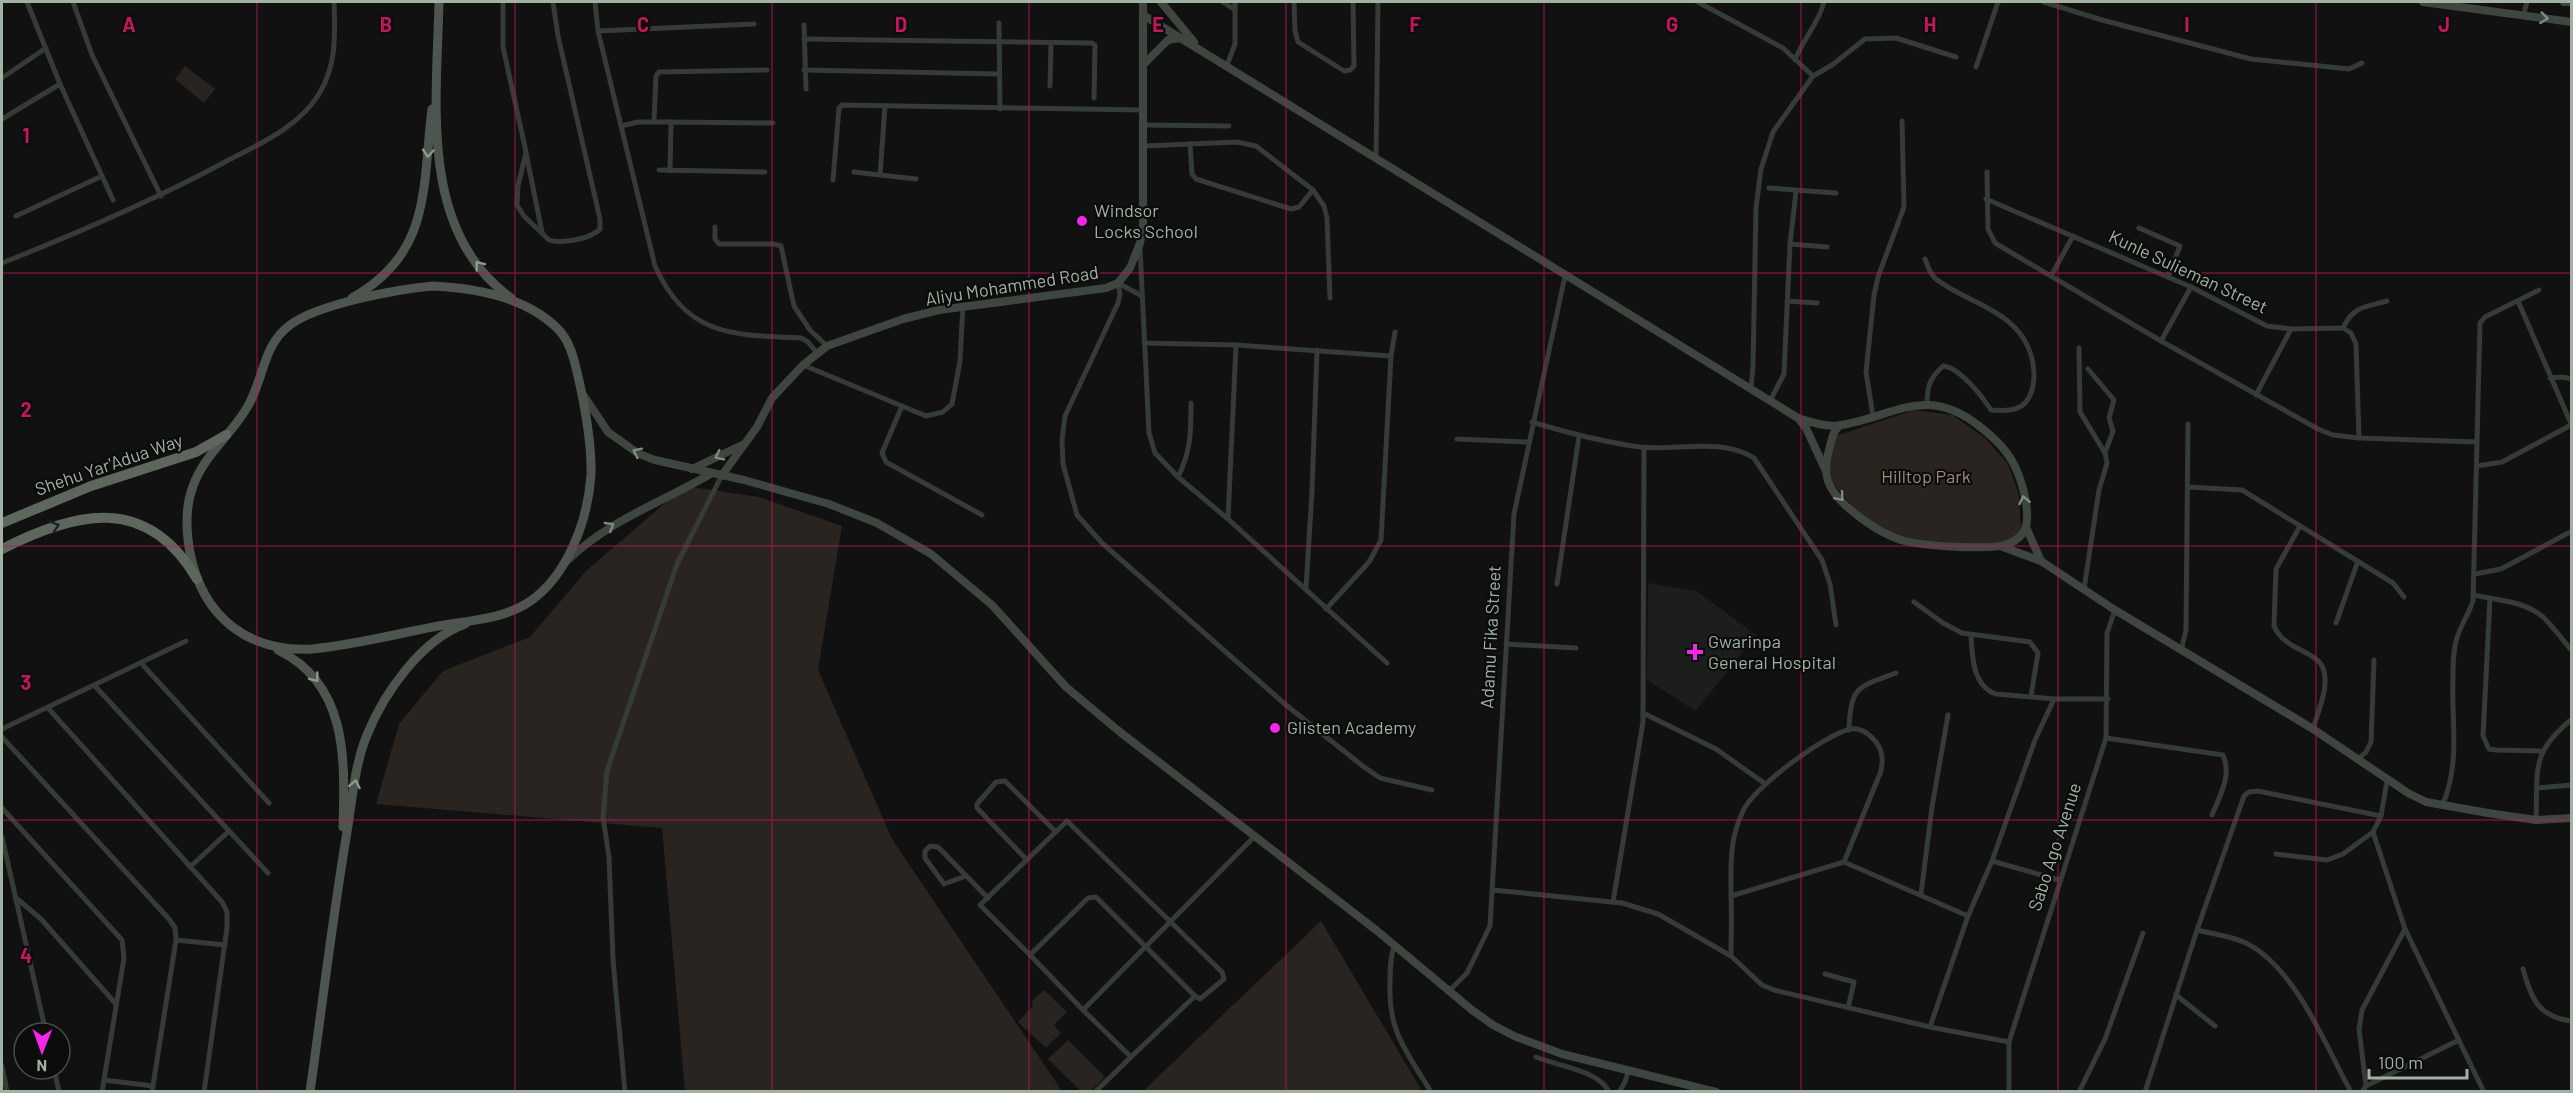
<svg xmlns="http://www.w3.org/2000/svg" width="2573" height="1093" font-family="Barlow,sans-serif">
	<style>
		.built { fill: #1c1e1d }
		.green { fill: #292420 }
		.lines { fill: none; stroke-linecap: round; stroke-linejoin: round }
		.street { stroke: #353b36; stroke-width: 5 }
		.secondary { stroke: #3f4640; stroke-width: 8 }
		.primary { stroke: #4d554e; stroke-width: 9 }
		.highway { stroke: #5d675e; stroke-width: 10 }
		.oneway { stroke: #7f8c80 }
		.oneway2 { stroke: #8c9b8d }
		.oneway3 { stroke: #202320 }
		.grid { fill: none; stroke: #c2185b; stroke-width: 1.5; stroke-opacity: 0.55 }
		.poi-dot { fill: #f326e9; stroke: #0b0c0b; stroke-width: 2 }
		.labels { text-anchor: middle; stroke-width: 4.5; stroke-linejoin: round; paint-order: stroke }
		.poi-label { font-size: 18px; fill: #a1b2a2; stroke: #0b0c0b; text-anchor: start }
		.street-label { font-size: 18px; fill: #a1b2a2; stroke: #0b0c0b }
		.park-label { font-size: 18px; fill: #9e8877; stroke: #0b0c0b }
		.grid-label { font-size: 20px; text-anchor: middle; font-weight: bold; fill: #c2185b; stroke: #0b0c0b; stroke-width: 4.5; stroke-linejoin: round; paint-order: stroke }
	</style>
	<rect width="100%" height="100%" fill="#101110"/>
	<polygon class="built" points="1648,583 1697,591 1756,635 1696,711 1647,680"/>
	<g class="green">
		<polygon points="185,66 215,89 204,103 175,79"/>
		<polygon points="1914,410 1952,415 1985,438 2008,464 2019,495 2021,530 2015,538 2000,545 1929,543 1896,536 1858,513 1832,482 1829,463 1836,436"/>
		<polygon points="685,486 759,497 842,526 818,670 892,839 1062,1091 685,1091 662,828 376,804 399,724 443,671 530,637 586,571"/>
		<polygon points="1321,921 1422,1091 1143,1091"/>
		<polygon points="1044,990 1067,1012 1054,1025 1061,1033 1046,1048 1018,1022 1033,1006 1032,1001"/>
		<polygon points="1068,1040 1105,1077 1091,1091 1081,1091 1048,1059"/>
	</g>
	<g class="lines">
		<g class="street">
			<polyline points="27,2 60,84 113,200"/>
			<polyline points="73,2 92,55 161,196"/>
			<path d="M503,2V47L526,152L518,186L517,205L524,216L549,240C561,244 591,239 600,229V219L558,36L553,2"/>
			<path d="M595,2L598,31L655,266C687,337 733,335 801,338L808,342L817,353"/>
			<polyline points="1223,2 1235,10"/>
			<polyline points="1294,2 1295,31 1298,42 1344,71 1350,70 1354,66 1353,2"/>
			<polyline points="1698,2 1783,48 1813,76 1832,65 1865,39 1896,38 1956,57"/>
			<polyline points="2044,2 2102,20 2251,59 2349,69 2362,63"/>
			<polyline points="2523,16 2527,2"/>
			<polyline points="999,23 1000,109"/>
			<polyline points="804,25 806,89"/>
			<polyline points="598,31 754,24"/>
			<polyline points="804,39 1092,43 1095,45 1094,98"/>
			<path d="M1795,60C1803,39 1819,23 1824,2"/>
			<polyline points="1227,65 1235,44 1235,2"/>
			<polyline points="1976,67 1998,2"/>
			<polyline points="804,70 999,74"/>
			<polyline points="2,78 46,48"/>
			<polyline points="1050,86 1051,43"/>
			<polyline points="2,119 60,84"/>
			<polyline points="654,121 656,76 659,72 767,70"/>
			<polyline points="1144,125 1229,126"/>
			<polyline points="621,126 638,122 671,122"/>
			<polyline points="1190,144 1192,174 1196,179 1291,209 1299,207 1313,190"/>
			<polyline points="1144,146 1237,142 1256,146 1313,190 1324,206 1327,218 1330,298"/>
			<polyline points="526,153 542,232"/>
			<polyline points="1376,158 1378,2"/>
			<polyline points="659,170 765,172"/>
			<polyline points="670,171 671,122 773,123"/>
			<polyline points="854,172 916,179"/>
			<polyline points="1987,172 1988,229 1995,243 2161,341 2318,429 2333,435 2359,438 2477,442"/>
			<polyline points="880,175 885,106"/>
			<polyline points="833,180 839,108 842,105 1144,110"/>
			<polyline points="1769,188 1836,193"/>
			<polyline points="1986,199 2191,287 2267,326 2291,329 2343,328 2351,333 2356,344 2359,438"/>
			<polyline points="16,216 102,176"/>
			<polyline points="715,227 715,239 719,244 774,244 781,246 794,306 810,330 827,346"/>
			<polyline points="2139,228 2180,246 2168,277"/>
			<polyline points="1790,244 1827,247"/>
			<polyline points="1140,248 1149,433 1155,453 1178,477 1228,519 1387,663"/>
			<path d="M1925,259C1928,266 1930,275 1936,279C1970,305 2021,311 2032,359C2035,372 2035,387 2028,399C2021,412 2003,411 1991,410C1982,396 1959,367 1943,366C1930,378 1927,386 1927,404"/>
			<path d="M2,263C78,233 152,201 225,162C259,144 298,128 319,94C337,65 335,34 334,2"/>
			<polyline points="2051,276 2073,236"/>
			<polyline points="1118,283 1120,294 1118,303 1065,416 1062,440 1063,464 1077,515 1102,543 1286,705 1364,767 1380,778 1432,790"/>
			<polyline points="1118,283 1142,296"/>
			<polyline points="1787,301 1817,303"/>
			<polyline points="2518,301 2572,426"/>
			<path d="M2343,328C2353,306 2366,307 2387,301"/>
			<polyline points="2161,341 2191,287"/>
			<polyline points="1144,343 1236,345 1391,356 1395,332"/>
			<polyline points="2079,348 2080,412 2105,453 2107,463 2099,490 2084,589"/>
			<polyline points="803,365 926,416 943,412 952,404 960,361 963,305"/>
			<polyline points="2088,369 2114,400 2109,418 2113,431 2105,453"/>
			<polyline points="2550,378 2562,377 2572,379"/>
			<polyline points="1751,389 1753,365 1756,208 1761,169 1773,132 1813,76"/>
			<polyline points="2256,395 2291,329"/>
			<polyline points="1770,401 1784,374 1790,244 1796,191"/>
			<polyline points="902,406 882,453 886,462 982,515"/>
			<polyline points="1873,416 1866,372 1874,295 1878,277 1904,207 1902,121"/>
			<path d="M1532,422C1568,433 1603,442 1640,447C1677,451 1721,437 1754,458L1822,560L1830,584L1836,625"/>
			<polyline points="1457,439 1528,442"/>
			<polyline points="2477,466 2502,462 2571,425"/>
			<path d="M1178,477C1191,452 1191,430 1191,403"/>
			<polyline points="2188,487 2242,490 2393,583 2404,597"/>
			<polyline points="1228,519 1236,345"/>
			<path d="M2300,526L2276,569L2274,626C2278,636 2284,640 2293,646C2302,651 2315,656 2321,664C2332,682 2318,711 2313,729"/>
			<polyline points="2475,574 2501,569 2572,531"/>
			<polyline points="1557,584 1579,436"/>
			<polyline points="1306,588 1312,491 1317,350"/>
			<path d="M2473,595C2496,600 2526,601 2544,618C2554,628 2563,640 2572,651"/>
			<polyline points="2490,598 2483,736 2489,749 2496,750 2541,751"/>
			<polyline points="1914,602 1943,623 1962,633 2030,642 2038,653 2031,696"/>
			<polyline points="1326,609 1369,562 1381,540 1391,356"/>
			<polyline points="2336,623 2358,561"/>
			<path d="M1971,635C1972,657 1973,686 1996,694L2054,699H2108"/>
			<polyline points="1506,644 1576,648"/>
			<polyline points="2181,651 2186,630 2188,424"/>
			<polyline points="141,663 269,803"/>
			<polyline points="94,685 268,873"/>
			<polyline points="48,708 222,902 227,912 227,928 204,1092"/>
			<polyline points="1643,713 1716,749 1764,783"/>
			<polyline points="2,729 186,641"/>
			<path d="M1849,730C1851,685 1857,688 1896,673"/>
			<polyline points="2,737 169,919 175,928 176,940 225,945"/>
			<path d="M2106,738L2223,755C2232,776 2220,795 2212,815"/>
			<polyline points="2357,760 2366,752 2371,742 2374,660"/>
			<polyline points="2387,781 2381,816 2373,832 2405,929 2484,1092"/>
			<polyline points="2537,788 2572,785"/>
			<path d="M2442,806C2461,763 2451,722 2453,677C2453,664 2453,647 2458,635C2462,623 2469,613 2473,601L2480,323L2485,317L2539,290"/>
			<polyline points="2,808 122,940 124,958 102,1092"/>
			<path d="M2536,820C2538,770 2530,753 2572,719"/>
			<polygon points="1067,821 1222,972 1224,979 1200,999 1195,996 1096,897 1088,898 1030,955 980,905"/>
			<polyline points="2,837 46,1033"/>
			<polyline points="2276,854 2327,860 2343,854 2373,832"/>
			<polyline points="1026,859 977,808 977,804 996,782 1005,781 1055,831"/>
			<polyline points="1992,861 2059,880"/>
			<polyline points="190,867 229,831"/>
			<polyline points="966,876 944,884 925,858 925,851 930,846 938,847 988,898"/>
			<polyline points="1493,890 1622,903 1658,914 1731,956 1762,985 1774,990 1930,1027 2009,1042"/>
			<polyline points="1921,894 1932,807 1948,715"/>
			<polyline points="1731,896 1844,862 1968,916"/>
			<polyline points="15,897 41,919 115,1003"/>
			<polyline points="1613,902 1643,722 1644,447"/>
			<path d="M2197,930C2213,934 2231,936 2246,943C2296,968 2325,1045 2351,1092"/>
			<path d="M1394,946C1390,959 1390,971 1390,984C1388,1032 1407,1052 1431,1092"/>
			<polyline points="1030,955 1083,1010"/>
			<path d="M1731,956C1731,936 1732,916 1731,896C1731,865 1729,840 1743,811C1754,787 1825,734 1851,729C1866,727 1881,744 1882,757C1883,762 1881,767 1881,771L1844,862"/>
			<path d="M2523,969C2531,998 2538,1017 2572,1021"/>
			<polyline points="1825,974 1854,982 1848,1008"/>
			<polyline points="1448,992 1467,973 1490,926 1514,514 1565,276"/>
			<polyline points="2176,995 2215,1026"/>
			<polyline points="1195,996 1131,1057 1083,1010 1255,836"/>
			<polyline points="1930,1027 1968,916 1992,861 2035,740 2054,699"/>
			<path d="M1536,1057C1557,1066 1599,1070 1609,1092"/>
			<polyline points="2,1066 7,1092"/>
			<polyline points="54,1069 59,1092"/>
			<polyline points="104,1080 153,1086"/>
			<polyline points="2366,1086 2359,1029 2362,1010 2405,929"/>
			<polyline points="152,1092 176,940"/>
			<polyline points="625,1092 613,960 609,857 603,817 607,771 677,564 722,475"/>
			<polyline points="1095,1092 1131,1057"/>
			<polyline points="1619,1092 1625,1082 1629,1069"/>
			<polyline points="2009,1092 2009,1042 2106,738 2107,633 2115,610"/>
			<polyline points="2079,1092 2105,1039 2143,933"/>
			<polyline points="2145,1092 2197,930 2244,796 2249,792 2258,791 2381,816"/>
			<polyline points="2362,1092 2366,1086 2459,1040"/>
		</g>
		<g class="secondary">
			<polyline points="1161,2 1194,42"/>
			<polyline points="2423,2 2572,22"/>
			<polyline points="2564,2 2572,2"/>
			<path d="M1143,15L1798,418C1811,422 1828,428 1842,425C1897,415 1927,385 1979,426C1995,438 2010,453 2017,471C2023,485 2031,514 2025,529C2022,537 2013,543 2005,545C1987,550 1924,546 1905,541C1881,535 1836,505 1828,481C1825,472 1826,463 1828,454C1831,443 1832,432 1840,425"/>
			<polyline points="1144,64 1168,40 1180,38"/>
			<polyline points="584,396 608,432 639,454 655,460 744,480 829,504 877,523 931,554 992,605 1066,687 1120,732 1376,930 1472,1010 1493,1025 1514,1036 1562,1054 1716,1092"/>
			<polyline points="1799,419 1806,428 1825,469"/>
			<polyline points="692,469 742,445"/>
			<polyline points="722,475 757,427 772,398 803,365 827,346 903,319 939,310 1106,288 1118,283 1130,268 1140,243 1143,227 1143,2"/>
			<polyline points="2026,527 2041,561"/>
			<polyline points="2000,546 2041,561 2115,610 2313,729 2408,793 2426,802 2488,813 2536,820 2572,818"/>
			<path d="M568,560C609,520 663,502 712,473"/>
		</g>
		<g class="primary">
			<path d="M439,2C437,101 418,231 511,298"/>
			<path d="M433,286C475,288 525,297 556,327C572,342 575,364 580,385C586,413 592,445 591,475C588,519 568,576 529,602C504,619 467,621 438,626C396,634 354,645 312,649C247,652 203,617 190,553C186,531 185,507 193,486C205,453 233,434 249,404C264,377 263,345 290,325C318,304 398,289 433,286Z"/>
			<path d="M352,298C432,253 422,188 432,109"/>
			<path d="M278,650C348,684 345,760 343,827"/>
			<path d="M310,1092C322,1007 332,922 346,838C352,804 354,766 367,735C384,693 421,640 465,624"/>
		</g>
		<g class="highway">
			<polyline points="2,523 91,486 196,452 226,435"/>
			<path d="M2,549C77,511 147,494 197,579"/>
		</g>
	</g>
	<defs><path id="oneway-chevron" d="M-2-3.5L2.5 0L-2 3.5" fill="none" stroke-width="1.6" stroke-linecap="round" stroke-linejoin="round" transform="scale(1.5)"/></defs>
	<g class="oneway">
		<use href="#oneway-chevron" transform="translate(2544 18) rotate(7)"/>
		<use href="#oneway-chevron" transform="translate(637 452) rotate(-154)"/>
		<use href="#oneway-chevron" transform="translate(719 456) rotate(154)"/>
		<use href="#oneway-chevron" transform="translate(1840 497) rotate(49)"/>
		<use href="#oneway-chevron" transform="translate(2024 500) rotate(-102)"/>
		<use href="#oneway-chevron" transform="translate(610 526) rotate(-31)"/>
	</g>
	<g class="oneway2">
		<use href="#oneway-chevron" transform="translate(428 153) rotate(95)"/>
		<use href="#oneway-chevron" transform="translate(479 265) rotate(-128)"/>
		<use href="#oneway-chevron" transform="translate(315 678) rotate(52)"/>
		<use href="#oneway-chevron" transform="translate(355 784) rotate(-79)"/>
	</g>
	<use class="oneway3" href="#oneway-chevron" transform="translate(55 526) rotate(-18)"/>
	<path class="grid" d="M257,2V1092M515,2V1092M772,2V1092M1029,2V1092M1286,2V1092M1544,2V1092M1801,2V1092M2058,2V1092M2316,2V1092M2,273H2572M2,546H2572M2,820H2572"/>
	<g class="poi-dot">
		<circle cx="1082" cy="221" r="6"/>
		<path d="M1692 643h6v6h6v6h-6v6h-6v-6h-6v-6h6z"/>
		<circle cx="1275" cy="728" r="6"/>
	</g>
	<g class="labels">
		<g class="poi-label">
			<text x="1094" y="217">Windsor<tspan x="1094" dy="21">Locks School</tspan></text>
			<text x="1708" y="648">Gwarinpa<tspan x="1708" dy="21">General Hospital</tspan></text>
			<text x="1287" y="734">Glisten Academy</text>
		</g>
		<g class="street-label">
			<text transform="translate(2188 272) rotate(25)" y="6">Kunle Sulieman Street</text>
			<text transform="translate(1012 286) rotate(-9)" y="6">Aliyu Mohammed Road</text>
			<text transform="translate(109 465) rotate(-19)" y="6">Shehu Yar'Adua Way</text>
			<text transform="translate(1491 637) rotate(-87)" y="6">Adamu Fika Street</text>
			<text transform="translate(2055 847) rotate(-72)" y="6">Sabo Ago Avenue</text>
		</g>
		<g class="park-label">
			<text x="1926" y="483">Hilltop Park</text>
		</g>
	</g>
	<g class="grid-label">
		<text x="129" y="32">A</text>
		<text x="386" y="32">B</text>
		<text x="643" y="32">C</text>
		<text x="901" y="32">D</text>
		<text x="1158" y="32">E</text>
		<text x="1415" y="32">F</text>
		<text x="1672" y="32">G</text>
		<text x="1930" y="32">H</text>
		<text x="2187" y="32">I</text>
		<text x="2444" y="32">J</text>
		<text x="26" y="143">1</text>
		<text x="26" y="417">2</text>
		<text x="26" y="690">3</text>
		<text x="26" y="963">4</text>
	</g>
	<rect width="2573" height="1093" fill="none" stroke="#a1b2a2" stroke-width="6"/>
	<g transform="translate(42 1051) rotate(181)"><circle r="28" fill="#0b0c0b" stroke="#474e47" stroke-width="1.5"/>
	<path d="M0-4.5L10 22L0 15L-10 22Z" fill="#f326e9"/>
	<text y="-9" font-size="16" font-weight="bold" text-anchor="middle" fill="#a1b2a2">N</text>
	</g>
	<path d="M2369 1069v9h98v-9" fill="none" stroke="#a1b2a2" stroke-width="3"/>
	<text x="2378" y="1069" font-size="18" fill="#a1b2a2" stroke="#0b0c0b" stroke-width="4.5" paint-order="stroke">100 m</text>
</svg>
